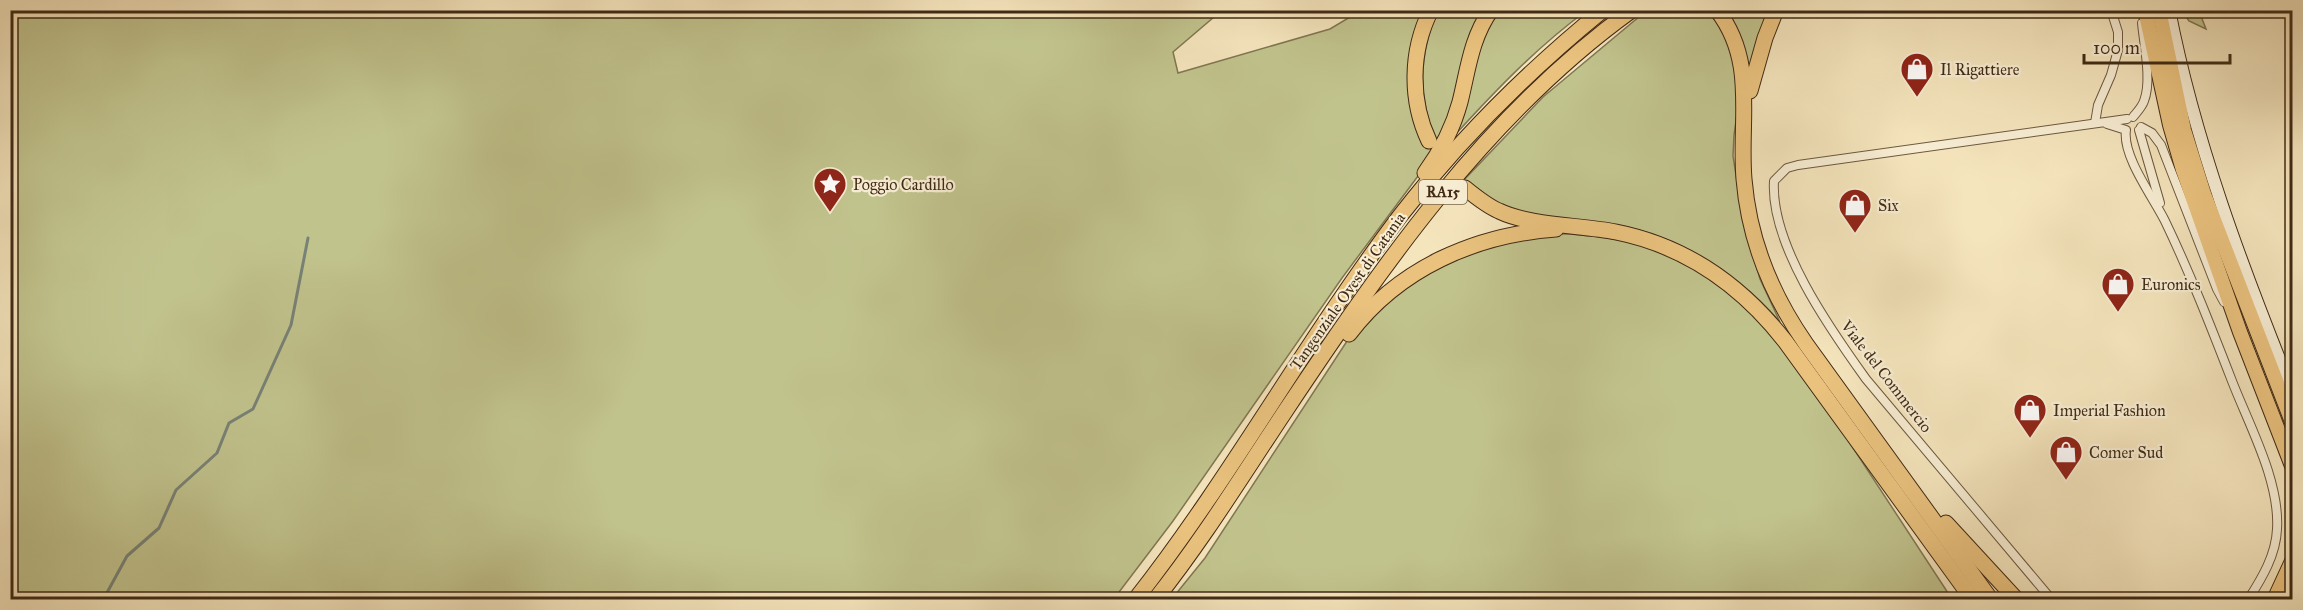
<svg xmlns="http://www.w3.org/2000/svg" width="2303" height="610" font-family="'IM FELL Great Primer',serif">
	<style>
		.green { fill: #c1c38d; stroke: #807651; stroke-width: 1.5 }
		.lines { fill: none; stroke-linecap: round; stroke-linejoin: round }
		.stream { stroke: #788277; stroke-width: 3 }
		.street-casing { stroke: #6d593f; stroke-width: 10 }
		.secondary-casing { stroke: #402a15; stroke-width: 14 }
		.primary-casing { stroke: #402a15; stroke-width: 16 }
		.highway-casing { stroke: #402a15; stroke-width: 17 }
		.street { stroke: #f8eed4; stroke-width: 8 }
		.secondary { stroke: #f8eed4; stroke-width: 12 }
		.primary { stroke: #eac27e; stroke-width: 14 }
		.highway { stroke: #eac27e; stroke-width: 15 }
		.labels { text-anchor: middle; stroke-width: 4.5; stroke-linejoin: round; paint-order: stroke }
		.shield { fill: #f8eed4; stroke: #77654e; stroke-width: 1.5 }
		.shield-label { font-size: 15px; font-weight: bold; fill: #402a15 }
		.poi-label { font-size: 16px; fill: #402a15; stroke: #f8eed4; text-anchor: start }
		.street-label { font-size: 16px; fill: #402a15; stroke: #f8eed4 }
	</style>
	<rect width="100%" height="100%" fill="#f5e5bd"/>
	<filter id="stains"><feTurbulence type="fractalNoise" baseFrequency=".00333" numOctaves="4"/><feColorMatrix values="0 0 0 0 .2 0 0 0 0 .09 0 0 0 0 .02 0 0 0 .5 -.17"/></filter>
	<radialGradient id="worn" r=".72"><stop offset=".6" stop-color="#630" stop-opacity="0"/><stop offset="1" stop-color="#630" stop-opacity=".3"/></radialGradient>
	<g class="green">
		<path d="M10,11H1221L1173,52L1178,73L1330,29L1360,11H1424L1416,127L1426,148L1434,136C1430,129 1429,121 1427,113C1418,77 1424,45 1437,11H1485L1453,110L1421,172L1342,278L1173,521L1113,600L11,599Z"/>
		<path d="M1495,11H1586C1537,47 1495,91 1454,136L1473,56Z"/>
		<path d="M1646,11H1712L1730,40L1739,100L1734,135L1733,156L1743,220L1760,279L1780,322C1737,273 1682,238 1618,225C1587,219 1547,221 1519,213C1498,207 1481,193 1464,180L1543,97Z"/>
		<polygon points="1722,11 1770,11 1748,70"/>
		<polygon points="2182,11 2199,11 2206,29 2189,21"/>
		<polygon points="1535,234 1570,234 1602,237 1631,242 1662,253 1692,267 1745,305 1787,355 1842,431 1952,599 1171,600 1205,558 1351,335 1372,313 1440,262"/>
	</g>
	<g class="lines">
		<polyline class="stream" points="103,600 127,556 159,528 176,490 217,453 229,423 253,409 291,325 308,238"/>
		<g class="street-casing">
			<g id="street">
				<path d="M2133,117C2137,112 2142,107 2144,101C2152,81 2144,45 2142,23"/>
				<polyline points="2095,123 2098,105 2111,75 2118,50 2118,32 2111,10"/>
				<path d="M2107,124L2126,130C2122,156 2153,197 2165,221C2190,273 2211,327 2232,381C2249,425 2280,481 2277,529C2276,555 2262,578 2248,600"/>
				<polyline points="2141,127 2152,133 2161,145 2217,289 2224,302"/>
				<polyline points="2139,130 2160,203"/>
				<path d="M2052,600L1866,379C1830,329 1770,244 1774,181L1787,168L1798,165L2127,119"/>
			</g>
		</g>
		<g class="secondary-casing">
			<path id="secondary" d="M2169,10C2195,143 2242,267 2292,391"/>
		</g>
		<g class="primary-casing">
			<g id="primary">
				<polyline points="2145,10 2170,125 2183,170 2240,332 2292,466"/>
				<polyline points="2159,10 2184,130 2204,194 2292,422"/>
				<polyline points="2274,600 2292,561"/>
			</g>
		</g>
		<g class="highway-casing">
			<g id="highway">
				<path d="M1717,10C1757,62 1739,119 1744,179C1749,240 1771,294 1806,344L1991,600"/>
				<polyline points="1750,91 1765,38 1776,10"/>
				<path d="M1429,141C1410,101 1410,51 1431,10"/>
				<path d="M1425,173C1441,151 1453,128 1460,102C1468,70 1471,38 1491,10"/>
				<path d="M1465,188C1476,197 1487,206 1499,211C1530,226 1581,225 1616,232C1686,246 1741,285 1785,341L1973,600"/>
				<path d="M1349,334C1399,268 1475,235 1556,229"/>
				<polyline points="1946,523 2017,600"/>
				<path d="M1135,600C1231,478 1306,340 1400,216C1459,140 1528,71 1603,10"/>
				<path d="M1155,600C1202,541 1242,476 1284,413C1382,266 1486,115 1632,10"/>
			</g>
		</g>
		<use href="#street" class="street"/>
		<use href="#secondary" class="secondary"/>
		<use href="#primary" class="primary"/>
		<use href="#highway" class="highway"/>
	</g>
	<defs>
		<g id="shop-pin" transform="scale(1.725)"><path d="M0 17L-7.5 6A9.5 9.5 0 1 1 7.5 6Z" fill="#8f2418" stroke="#f8eed4"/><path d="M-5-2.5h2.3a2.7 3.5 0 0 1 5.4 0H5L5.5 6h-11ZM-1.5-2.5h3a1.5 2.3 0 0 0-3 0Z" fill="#fff"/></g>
		<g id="sight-pin" transform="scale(1.725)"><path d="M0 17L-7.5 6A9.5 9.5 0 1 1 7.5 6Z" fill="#8f2418" stroke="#f8eed4"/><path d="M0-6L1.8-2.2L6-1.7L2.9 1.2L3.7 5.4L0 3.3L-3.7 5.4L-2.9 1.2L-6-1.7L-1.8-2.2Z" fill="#fff"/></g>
	</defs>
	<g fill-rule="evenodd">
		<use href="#shop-pin" x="1917" y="69"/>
		<use href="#sight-pin" x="830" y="184"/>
		<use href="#shop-pin" x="1855" y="205"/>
		<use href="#shop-pin" x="2118" y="284"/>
		<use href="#shop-pin" x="2030" y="410"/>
		<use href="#shop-pin" x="2066" y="452"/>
	</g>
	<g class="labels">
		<rect class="shield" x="1419" y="180" width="48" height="24" rx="4.5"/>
		<g class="shield-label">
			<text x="1443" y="197">RA15</text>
		</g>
		<g class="poi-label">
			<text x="1940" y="75">Il Rigattiere</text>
			<text x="853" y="190">Poggio Cardillo</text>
			<text x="1878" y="211">Six</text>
			<text x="2141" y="290">Euronics</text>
			<text x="2053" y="416">Imperial Fashion</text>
			<text x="2089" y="458">Comer Sud</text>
		</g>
		<g class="street-label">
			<text transform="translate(1347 291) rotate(-55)" y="6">Tangenziale Ovest di Catania</text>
			<text transform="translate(1887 376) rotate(52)" y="6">Viale del Commercio</text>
		</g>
	</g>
	<rect width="2303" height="610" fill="none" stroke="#f5e5bd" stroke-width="36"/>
	<rect x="12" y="12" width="2279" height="586" fill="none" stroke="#402a15" stroke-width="3"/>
	<rect x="18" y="18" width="2267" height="574" fill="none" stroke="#402a15" stroke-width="1.5"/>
	<path d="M2084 54v9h146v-9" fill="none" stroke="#402a15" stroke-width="3"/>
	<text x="2093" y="54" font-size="18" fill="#402a15" stroke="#f8eed4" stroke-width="4.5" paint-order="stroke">100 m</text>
	<rect width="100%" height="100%" filter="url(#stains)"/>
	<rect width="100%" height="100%" fill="url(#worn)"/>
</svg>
